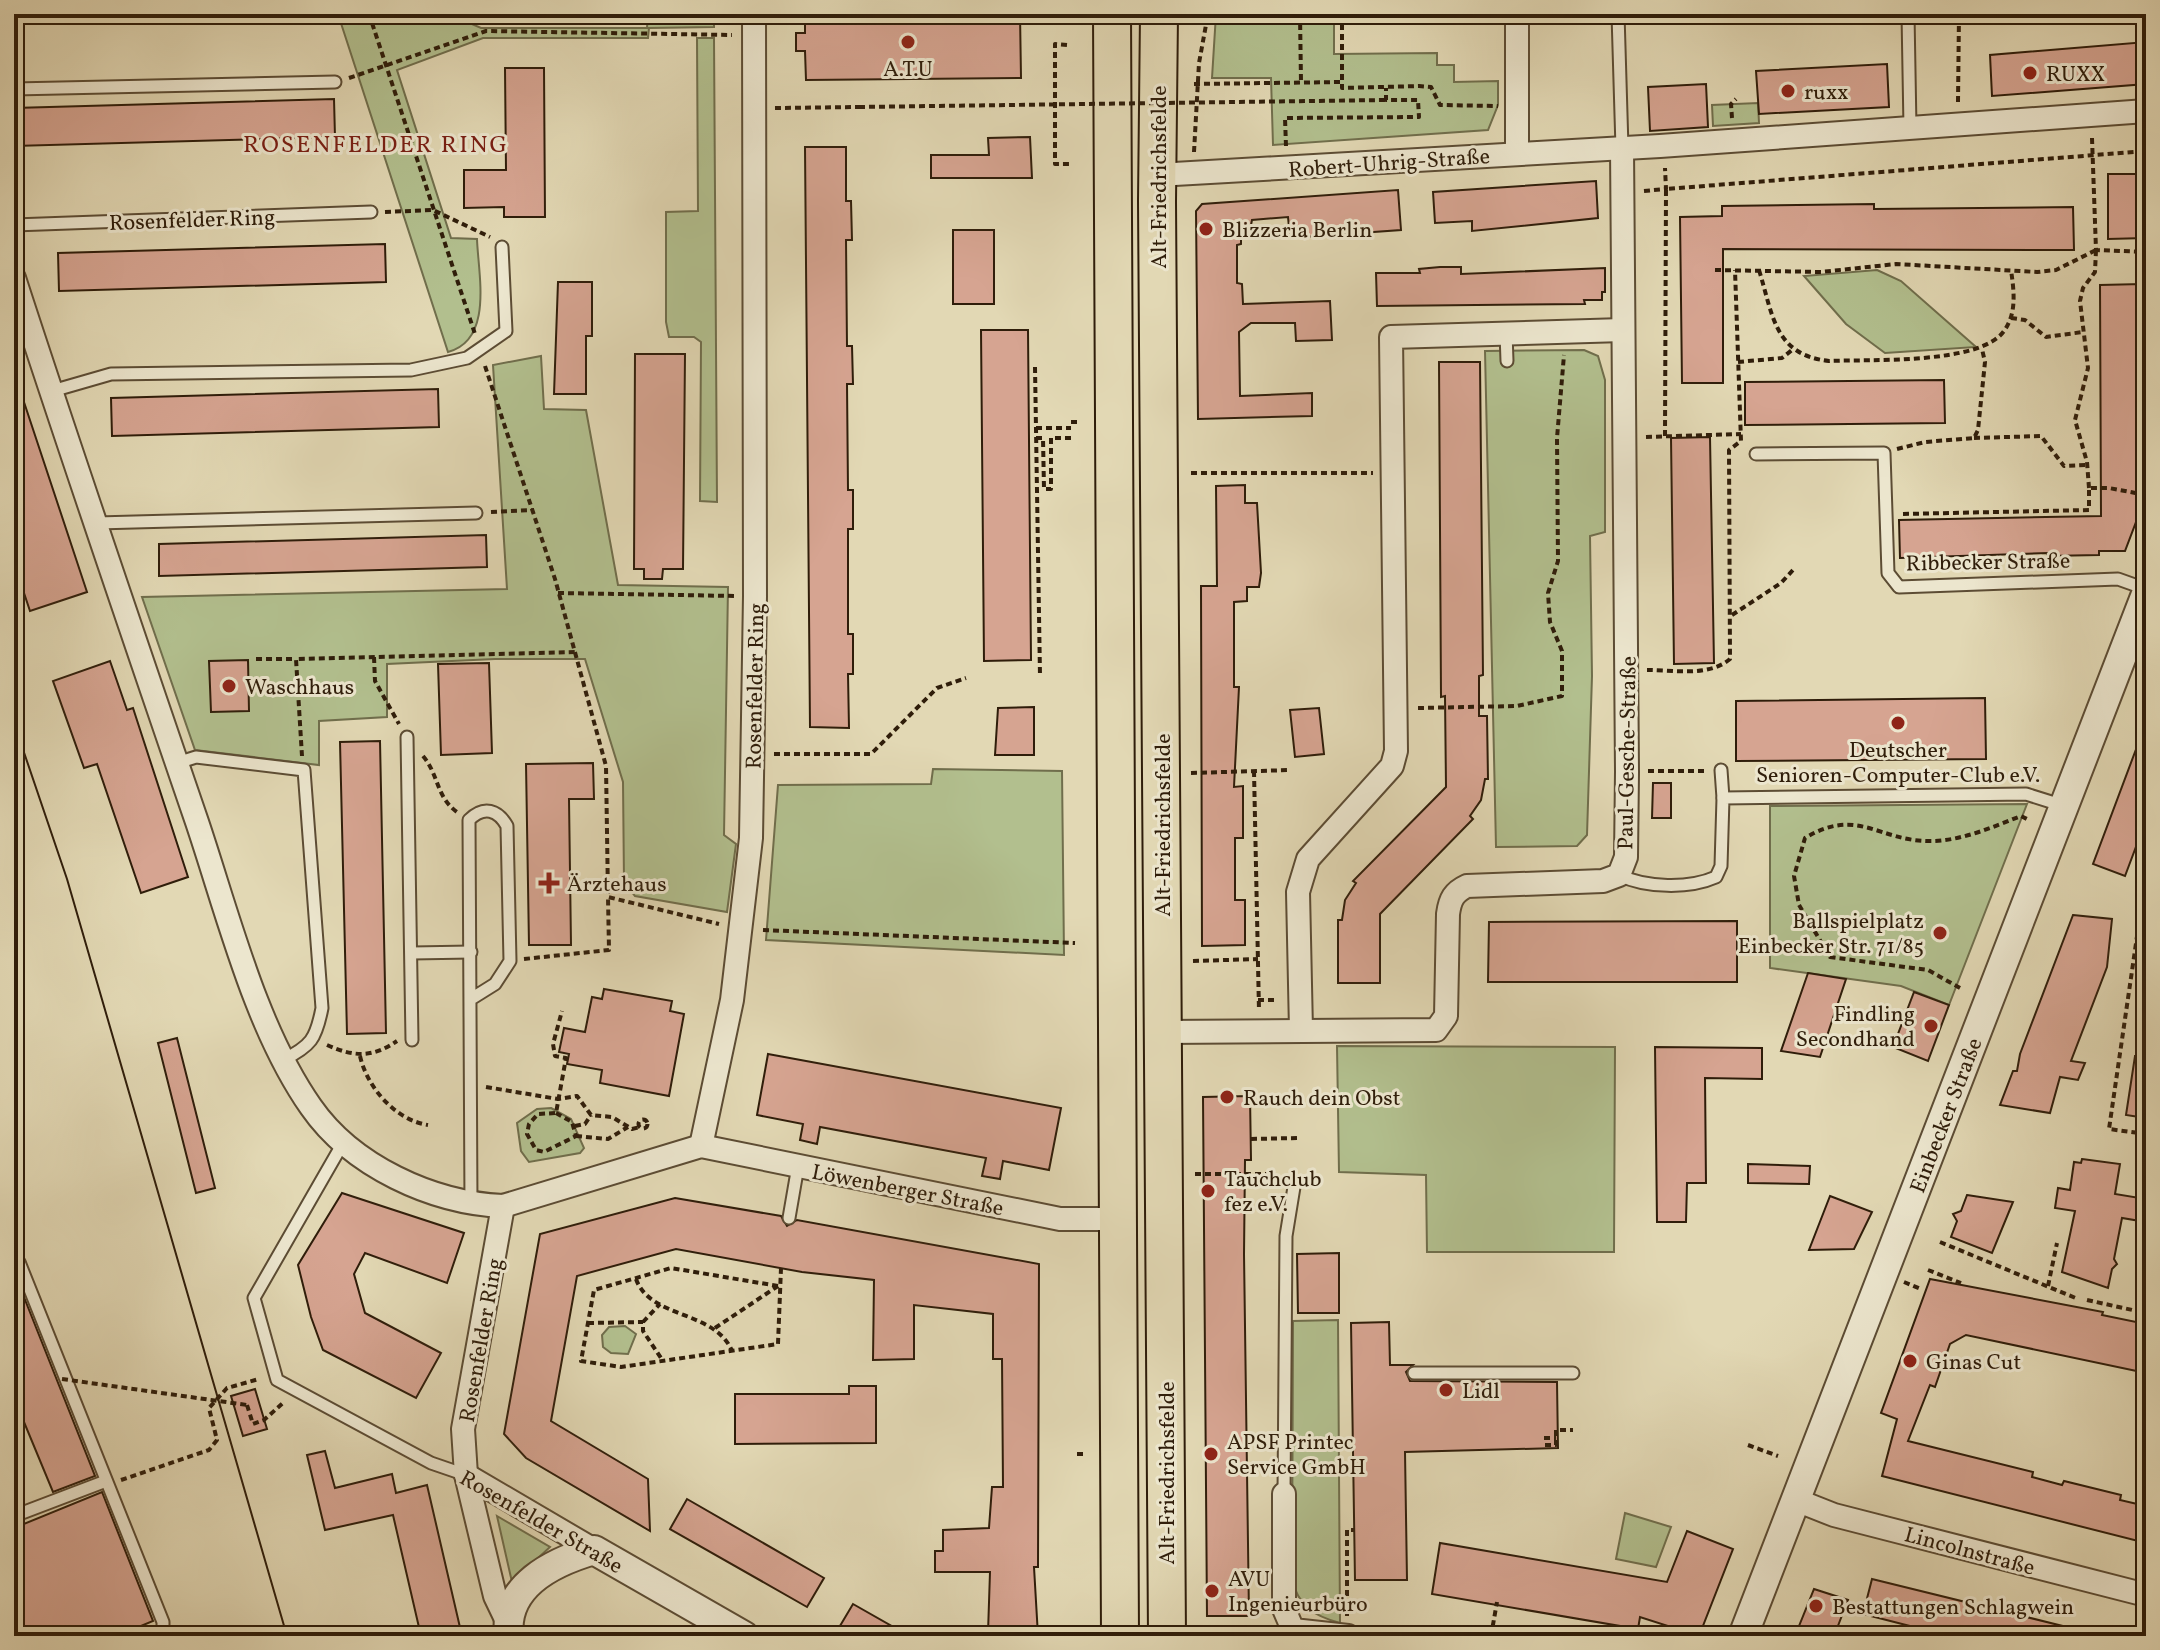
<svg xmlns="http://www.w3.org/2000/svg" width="2160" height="1650" font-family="Vollkorn,serif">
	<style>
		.green { fill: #b2bf8e; stroke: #706e4c; stroke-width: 2 }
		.building { fill: #d6a491; stroke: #2f1d0a; stroke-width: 2 }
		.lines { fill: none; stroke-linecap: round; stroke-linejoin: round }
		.service-casing { stroke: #5c4c34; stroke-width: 15 }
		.minor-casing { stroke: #5c4c34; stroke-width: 26 }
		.tertiary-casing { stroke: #5c4c34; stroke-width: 32 }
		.primary-casing { stroke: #2f1d0a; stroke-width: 40 }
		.path { stroke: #2f1d0a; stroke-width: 4; stroke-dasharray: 6 4; stroke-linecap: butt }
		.service { stroke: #ece6ce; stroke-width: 11 }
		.minor { stroke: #ece6ce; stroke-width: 22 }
		.tertiary { stroke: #ece6ce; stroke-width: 28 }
		.primary { stroke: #e2d8b4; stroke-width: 36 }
		.tram { stroke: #2f1d0a; stroke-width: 2 }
		.path-bridge { stroke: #2f1d0a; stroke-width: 4; stroke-dasharray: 6 4; stroke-linecap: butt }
		.poi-dot { fill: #8f2418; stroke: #ece6ce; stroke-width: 3 }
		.labels { text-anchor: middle; stroke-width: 6; stroke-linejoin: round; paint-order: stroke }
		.poi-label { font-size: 22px; fill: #2f1d0a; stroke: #ece6ce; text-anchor: start }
		.street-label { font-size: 22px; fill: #2f1d0a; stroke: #ece6ce }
		.neighbourhood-label { font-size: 24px; letter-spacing: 2px; fill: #7a1f14; stroke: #ece6ce }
	</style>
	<rect width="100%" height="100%" fill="#e2d8b4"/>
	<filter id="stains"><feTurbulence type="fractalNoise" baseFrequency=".0025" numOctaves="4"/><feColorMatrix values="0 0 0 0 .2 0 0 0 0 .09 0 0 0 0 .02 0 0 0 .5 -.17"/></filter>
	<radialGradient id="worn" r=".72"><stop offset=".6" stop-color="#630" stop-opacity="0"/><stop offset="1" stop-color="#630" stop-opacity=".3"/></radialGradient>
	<g class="green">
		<path d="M338,14H449L481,28H647L648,14H714V27L649,28L648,38H483L397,70L451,238L477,239C478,273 494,340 448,352Z"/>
		<polygon points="1216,14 1334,14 1334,54 1437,53 1437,65 1454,65 1454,82 1498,81 1498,105 1488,130 1273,145 1271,78 1212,78"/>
		<polygon points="697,38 714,38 717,502 700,501 701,342 694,337 669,337 666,322 666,212 698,211"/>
		<polygon points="1758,103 1759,123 1713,126 1712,105"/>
		<polygon points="1877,270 1901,281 1976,347 1885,353 1846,324 1804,276"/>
		<polygon points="1584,350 1598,356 1605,380 1605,532 1590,536 1592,676 1587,835 1577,846 1496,847 1485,351"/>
		<polygon points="541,356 544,409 586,410 618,585 728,587 724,835 736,844 727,912 635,896 624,882 623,782 585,659 495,659 387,664 387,717 319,721 319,765 195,750 142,597 507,589 493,365"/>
		<polygon points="933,769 1062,771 1064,955 766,940 778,785 931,784"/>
		<polygon points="2027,804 1949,1005 1901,986 1770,968 1770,806"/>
		<polygon points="1337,1046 1615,1047 1614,1252 1427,1252 1426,1175 1339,1172"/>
		<polygon points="551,1108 571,1119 584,1148 580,1153 529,1162 521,1151 517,1123 537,1109"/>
		<path d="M1338,1320L1340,1623C1314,1616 1298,1606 1292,1579L1293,1321Z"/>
		<polygon points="625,1326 636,1334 628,1354 611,1353 603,1347 602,1335 609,1327"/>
		<polygon points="1625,1513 1671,1527 1656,1567 1616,1559"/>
		<polygon points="497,1516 550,1547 512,1582"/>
	</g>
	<g class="building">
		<polygon points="805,14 1020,14 1021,78 806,80 805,51 796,51 796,33 805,33"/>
		<polygon points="2146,42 2146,84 1992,96 1990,55"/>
		<polygon points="1887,64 1889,107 1759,114 1756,71"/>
		<polygon points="505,68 544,68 545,217 504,217 504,207 464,208 464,170 506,170"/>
		<polygon points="1706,84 1708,127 1650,131 1648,87"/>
		<polygon points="334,99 335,137 14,146 14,108"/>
		<polygon points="1030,137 1032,178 931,178 931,155 989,155 988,138"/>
		<polygon points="805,147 846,147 846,201 851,201 852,240 846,240 847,346 852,346 853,384 847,384 848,490 853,490 853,529 848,529 848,634 853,634 853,674 848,674 849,728 810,727"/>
		<polygon points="2108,174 2146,174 2146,238 2108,239"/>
		<polygon points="1596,181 1598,218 1472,231 1472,221 1435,223 1433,192"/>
		<polygon points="1398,190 1401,230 1290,238 1288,217 1252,220 1251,225 1241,226 1241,244 1237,245 1237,283 1242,284 1243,304 1330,301 1332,340 1296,341 1295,323 1251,323 1239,332 1240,396 1312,393 1312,416 1198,419 1196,211 1202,204"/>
		<polygon points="1874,204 1874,209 2073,207 2074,250 1723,249 1723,383 1682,383 1680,217 1722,216 1722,206"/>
		<rect x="953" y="230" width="41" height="74"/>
		<polygon points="385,244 386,282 59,291 58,253"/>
		<polygon points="1440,267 1461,267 1461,274 1605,268 1605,292 1602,292 1602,300 1584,300 1585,304 1377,306 1376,273 1420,273 1419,269"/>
		<polygon points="558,282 592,282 592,336 586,336 586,394 554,394"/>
		<polygon points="2142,284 2144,501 2125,551 2099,551 2099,555 2047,556 2047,553 1900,558 1899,520 2101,516 2100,285"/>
		<polygon points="981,330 1028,330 1031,660 984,661"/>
		<polygon points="635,354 685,354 683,569 663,569 662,579 644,579 644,569 634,569"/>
		<polygon points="1439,362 1480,362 1483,675 1479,676 1479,716 1487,716 1488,779 1485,779 1481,800 1470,816 1473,819 1380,914 1380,983 1338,983 1338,920 1342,920 1345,900 1356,883 1353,881 1446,787 1445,696 1441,697"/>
		<polygon points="1944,380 1945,423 1745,425 1745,382"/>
		<polygon points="17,381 87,592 30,611 14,563 14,382"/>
		<polygon points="438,389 439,427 112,436 111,398"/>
		<polygon points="1710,437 1714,663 1674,664 1671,438"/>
		<polygon points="1245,485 1245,503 1257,503 1261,573 1259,587 1247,587 1247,601 1234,602 1234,687 1239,687 1234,787 1243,786 1243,838 1235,838 1235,900 1245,900 1245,945 1202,946 1201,586 1217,586 1216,486"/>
		<polygon points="486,535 487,567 159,576 159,544"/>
		<polygon points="248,660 249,711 211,712 209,661"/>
		<polygon points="110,661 127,710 133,708 188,877 141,893 97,764 84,768 53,681"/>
		<polygon points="489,663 492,753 441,755 438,664"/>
		<polygon points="1985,698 1986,759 1736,761 1736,701"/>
		<polygon points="1034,707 1034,755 995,755 998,708"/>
		<polygon points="1319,708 1324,754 1295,757 1290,710"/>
		<polygon points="2144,728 2146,820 2125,876 2093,864"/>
		<polygon points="380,741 386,1033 347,1034 340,742"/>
		<polygon points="593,763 594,799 569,799 571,945 529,945 526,764"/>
		<polygon points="1653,783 1671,783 1671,818 1652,818"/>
		<polygon points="2073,915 2112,919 2107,967 2071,1061 2085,1063 2078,1080 2060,1077 2050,1113 2000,1105 2013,1071 2017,1071 2020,1054"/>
		<polygon points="1737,921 1737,982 1488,982 1489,922"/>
		<polygon points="1808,973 1846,979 1820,1057 1781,1051"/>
		<polygon points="604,989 672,1001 670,1011 684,1014 669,1096 600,1083 602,1070 567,1064 569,1054 559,1052 564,1028 585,1032 592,997 602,999"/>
		<polygon points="1914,992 1949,1005 1928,1061 1893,1047"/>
		<polygon points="177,1038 215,1188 196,1193 158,1043"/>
		<polygon points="1655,1047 1762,1048 1762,1079 1705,1078 1706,1183 1687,1183 1686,1222 1657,1222"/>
		<polygon points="768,1054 1061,1108 1049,1170 1003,1161 1000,1179 982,1176 986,1158 820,1127 817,1144 800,1140 803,1124 757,1115"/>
		<polygon points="2135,1056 2146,1057 2146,1118 2126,1115"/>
		<polygon points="1250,1096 1251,1160 1245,1160 1244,1254 1249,1616 1207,1616 1203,1097"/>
		<polygon points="2082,1159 2120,1164 2115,1194 2146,1199 2146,1222 2122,1218 2114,1259 2117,1264 2112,1269 2108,1288 2062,1272 2075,1211 2055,1208 2058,1188 2070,1190 2074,1162 2081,1163"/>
		<polygon points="1748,1164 1810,1166 1809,1184 1748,1183"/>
		<polygon points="342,1193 464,1233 447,1283 365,1253 354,1274 365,1313 441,1353 416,1398 323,1350 311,1317 298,1265"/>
		<polygon points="1967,1195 2013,1202 1992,1253 1951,1237 1957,1221 1953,1214 1961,1211"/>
		<polygon points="1830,1196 1872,1212 1854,1249 1809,1250"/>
		<polygon points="675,1198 781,1216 787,1226 797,1220 1039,1264 1038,1567 1034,1567 1038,1636 988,1633 990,1572 935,1572 935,1551 943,1551 943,1530 989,1528 992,1487 1003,1487 1002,1359 993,1359 993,1314 914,1305 914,1359 873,1360 874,1280 802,1272 676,1249 577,1276 551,1421 648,1479 650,1531 526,1458 504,1434 540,1234"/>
		<polygon points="1339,1253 1339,1313 1298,1313 1297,1254"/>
		<polygon points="14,1272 95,1476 53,1492 14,1398"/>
		<polygon points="1930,1279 2103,1312 2102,1315 2146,1324 2146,1373 1966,1335 1950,1344 1935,1387 1930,1385 1908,1441 2033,1472 2032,1477 2062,1485 2064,1481 2121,1495 2120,1500 2146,1506 2146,1543 1882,1476 1897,1419 1881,1413"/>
		<polygon points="1389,1322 1390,1365 1413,1365 1406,1372 1410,1381 1557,1382 1558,1448 1405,1452 1407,1580 1355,1580 1351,1323"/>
		<polygon points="849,1386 876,1386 876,1443 735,1444 735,1394 849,1394"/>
		<polygon points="255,1389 267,1429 243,1436 231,1396"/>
		<polygon points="325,1451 335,1488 392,1474 396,1493 427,1485 462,1636 421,1636 393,1515 325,1530 307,1455"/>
		<polygon points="102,1492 153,1621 136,1628 140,1636 14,1636 14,1528"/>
		<polygon points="687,1499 824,1578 807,1607 670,1529"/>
		<polygon points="1687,1531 1733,1549 1699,1636 1640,1617 1638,1629 1432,1594 1440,1543 1667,1582"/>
		<polygon points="1872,1579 2071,1628 2070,1636 1949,1636 1863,1614"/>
		<polygon points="1814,1589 1848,1600 1834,1636 1795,1636"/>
		<polygon points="853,1604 906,1634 910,1636 834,1636"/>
	</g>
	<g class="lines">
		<g class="service-casing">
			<g id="service">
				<polyline points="1618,14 1622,148"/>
				<polyline points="1908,14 1910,128"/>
				<polyline points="14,89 335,82"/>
				<polyline points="14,225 371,212"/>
				<polyline points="1506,333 1507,361"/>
				<polyline points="52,391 111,374 411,370 467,358 506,331 502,247"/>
				<polyline points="1756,454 1884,453 1888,573 1899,587 2118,579 2146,589"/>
				<polyline points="97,523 476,513"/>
				<polyline points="407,737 412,1040"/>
				<path d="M177,763L196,757L304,770L322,1008C316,1039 311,1046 283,1060"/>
				<polyline points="1721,770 1723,798"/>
				<path d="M1619,875C1646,888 1689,889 1716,877L1721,866L1723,798L2026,794L2064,806"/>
				<polyline points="412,953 471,952"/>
				<path d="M471,999L495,984L510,961L507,826C498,810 484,805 469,820L471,1204"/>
				<polyline points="343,1143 254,1298 277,1380 431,1463 466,1475"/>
				<polyline points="789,1218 798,1166"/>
				<polyline points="14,1264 19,1262 163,1622 163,1636"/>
				<polyline points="1414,1373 1573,1373"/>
				<polyline points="1284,1494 1286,1236 1294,1187"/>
				<polyline points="14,1516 106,1481"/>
			</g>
		</g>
		<g class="minor-casing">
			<g id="minor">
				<polyline points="1517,14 1517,153"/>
				<polyline points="1157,175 1660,146 2146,111"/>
				<path d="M14,278C73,460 135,641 197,822C228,914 255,1027 311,1107C352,1166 432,1203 503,1206L701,1146L1060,1219H1117"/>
				<polyline points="1301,1030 1298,892 1308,859 1392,766 1396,751 1391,337 1623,330"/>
				<path d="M1163,1032L1436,1030L1446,1016L1448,914C1450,899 1454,892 1467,886L1603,881L1619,875L1626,857L1627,772L1622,148"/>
				<polyline points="701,1146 732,1000 751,838 755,596 754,14"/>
				<polyline points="503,1206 463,1429 466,1475 495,1596 507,1621"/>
				<polyline points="466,1475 594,1550"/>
				<polyline points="1284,1494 1284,1609 1293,1630 1348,1636"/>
				<polyline points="1796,1500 1834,1515 2146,1595"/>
			</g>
		</g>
		<g class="tertiary-casing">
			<g id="tertiary">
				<path d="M509,1636C503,1586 553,1562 594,1550L744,1636"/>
				<polyline points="1743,1636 2146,594"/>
			</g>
		</g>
		<g class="primary-casing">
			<g id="primary">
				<polyline points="1112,14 1120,1636"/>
				<polyline points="1159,14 1157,201 1167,1636"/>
			</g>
		</g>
		<g class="path">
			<polyline points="369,14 475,334"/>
			<polyline points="1300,14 1301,82"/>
			<polyline points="1342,14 1342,82"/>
			<polyline points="1067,45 1055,44 1055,164 1069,164"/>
			<polyline points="349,78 486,31 732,35"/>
			<polyline points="1194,84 1342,82 1342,88 1419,86 1431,87 1440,105 1498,106"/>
			<polyline points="1958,102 1959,14"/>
			<polyline points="775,108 859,107"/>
			<polyline points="1732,118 1731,104 1736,99"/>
			<polyline points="2092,138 2096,250 2146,252"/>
			<polyline points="1286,146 1285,118 1419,117 1418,100 1386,100 1386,88"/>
			<polyline points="1194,152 1199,63 1208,14"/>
			<polyline points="1644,191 1666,189 1665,168"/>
			<polyline points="385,212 433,210 490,237"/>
			<polyline points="1715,270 1821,272 1896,264 2037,272 2056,270 2096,250"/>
			<path d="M1759,270C1773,315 1774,355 1829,361C1869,359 1980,365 2004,331C2017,313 2014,291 2011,270"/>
			<polyline points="2011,318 2025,320 2046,337 2083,332"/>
			<polyline points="1738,362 1782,358 1792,350"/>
			<polyline points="485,366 555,579 606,766 608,897 719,924"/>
			<polyline points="1035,367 1040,676"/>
			<polyline points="1071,422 1077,422"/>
			<polyline points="1036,428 1071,428"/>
			<polyline points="1665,436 1666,189 2146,151"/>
			<polyline points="1646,437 1741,434"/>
			<polyline points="1036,438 1043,438 1044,489 1051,489 1051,438 1071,438"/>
			<polyline points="1974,438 2041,436 2064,466 2087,465"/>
			<polyline points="1897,449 1925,442 1974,438 1978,430 1985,362 1982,349"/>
			<polyline points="1191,473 1373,473"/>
			<polyline points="2089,488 2087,462 2075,420 2088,368 2080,301 2083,288 2095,272 2096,250"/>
			<polyline points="491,512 534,510"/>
			<polyline points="1903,514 2089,510 2089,488 2109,488 2146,495"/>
			<polyline points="558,593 736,596"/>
			<polyline points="1732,615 1781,583 1793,570"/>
			<polyline points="374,657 375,681 399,724"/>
			<polyline points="256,659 296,659"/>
			<path d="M1647,670C1674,670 1709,677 1730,659L1729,450L1741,441L1735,270"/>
			<polyline points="1418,708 1517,706 1562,696 1562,651 1550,622 1548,593 1558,561 1557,438 1564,355"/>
			<polyline points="774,754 871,754 937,688 966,678"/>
			<polyline points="302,756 296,659 576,652"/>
			<path d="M423,756C439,775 436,797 457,812"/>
			<polyline points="1254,771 1259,1011"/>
			<polyline points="1648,771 1707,771"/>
			<polyline points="1191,773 1290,770"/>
			<polyline points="2146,910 2141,909 2109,1129 2146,1134"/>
			<polyline points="763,930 1075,943"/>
			<polyline points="524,959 609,950 608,897"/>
			<polyline points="1193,961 1258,959"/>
			<path d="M1960,988L1928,970L1830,957L1799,905L1794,876L1805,838C1858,806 1879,842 1931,841C1961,841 1993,827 2021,816L2027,819"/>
			<polyline points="1258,1000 1278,1000"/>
			<path d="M327,1045C354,1057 372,1058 397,1041"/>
			<path d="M360,1056C367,1087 395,1120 428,1125"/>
			<polyline points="486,1087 558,1099 577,1096 591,1115 612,1117 632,1129 640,1127"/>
			<polyline points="556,1113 572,1122 576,1136 544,1152 536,1150 527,1134 529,1124 538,1114 556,1113 566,1058 555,1056 553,1044 562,1011"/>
			<circle cx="643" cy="1124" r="4.5"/>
			<polyline points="575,1126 585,1124 591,1115"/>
			<polyline points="576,1136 608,1139 628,1127"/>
			<polyline points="1251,1139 1297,1138"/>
			<polyline points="1195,1174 1267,1174 1279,1180"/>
			<polyline points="1940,1242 2078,1299"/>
			<polyline points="1928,1270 1961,1283"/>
			<path d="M636,1279C650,1319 715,1310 732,1351"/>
			<polyline points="1904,1282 1921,1289"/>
			<polyline points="778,1286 671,1268 594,1290 581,1361 621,1367 778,1344 781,1268"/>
			<polyline points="2048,1286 2057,1243"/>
			<polyline points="2087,1300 2146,1313"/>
			<polyline points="643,1322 660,1304"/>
			<polyline points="588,1323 643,1322 643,1331 663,1361"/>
			<polyline points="715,1328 778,1286"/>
			<polyline points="247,1405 253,1424 264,1420 284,1402"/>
			<polyline points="1544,1438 1556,1438"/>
			<polyline points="1545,1445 1556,1445 1556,1430 1573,1430"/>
			<polyline points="1748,1445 1778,1456"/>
			<polyline points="1077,1454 1083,1454"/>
			<polyline points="121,1480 209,1450 217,1440 209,1408 227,1388 259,1379"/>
			<polyline points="1347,1616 1347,1530 1354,1530"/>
			<polyline points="1491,1636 1497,1602"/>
		</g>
		<use href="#service" class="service"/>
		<use href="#minor" class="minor"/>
		<use href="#tertiary" class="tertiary"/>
		<use href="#primary" class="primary"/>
		<polyline class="tram" points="14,723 67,879 287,1636"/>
		<g class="path-bridge">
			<polyline points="859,107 1386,100"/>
			<polyline points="62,1379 247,1405"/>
		</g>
	</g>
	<g class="poi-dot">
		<circle cx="908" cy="42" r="8"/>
		<circle cx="2030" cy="73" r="8"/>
		<circle cx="1788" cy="91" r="8"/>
		<circle cx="1206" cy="229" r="8"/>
		<circle cx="229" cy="686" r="8"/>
		<circle cx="1898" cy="723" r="8"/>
		<path d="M545 871h8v8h8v8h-8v8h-8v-8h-8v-8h8z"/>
		<circle cx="1940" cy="933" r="8"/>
		<circle cx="1931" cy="1026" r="8"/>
		<circle cx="1227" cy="1097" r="8"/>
		<circle cx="1208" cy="1191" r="8"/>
		<circle cx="1910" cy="1361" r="8"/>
		<circle cx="1446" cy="1390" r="8"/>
		<circle cx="1211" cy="1454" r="8"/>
		<circle cx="1212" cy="1591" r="8"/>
		<circle cx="1816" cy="1606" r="8"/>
	</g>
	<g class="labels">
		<g class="poi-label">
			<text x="908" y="76" text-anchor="middle">A.T.U</text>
			<text x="2046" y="81">RUXX</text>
			<text x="1804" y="99">ruxx</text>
			<text x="1222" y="237">Blizzeria Berlin</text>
			<text x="245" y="694">Waschhaus</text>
			<text x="1898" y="757" text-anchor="middle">Deutscher<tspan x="1898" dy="25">Senioren-Computer-Club e.V.</tspan></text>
			<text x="567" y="891">Ärztehaus</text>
			<text x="1924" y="928" text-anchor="end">Ballspielplatz<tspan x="1924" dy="25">Einbecker Str. 71/85</tspan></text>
			<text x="1915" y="1021" text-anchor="end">Findling<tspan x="1915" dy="25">Secondhand</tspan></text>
			<text x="1243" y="1105">Rauch dein Obst</text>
			<text x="1224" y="1186">Tauchclub<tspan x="1224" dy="25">fez e.V.</tspan></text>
			<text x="1926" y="1369">Ginas Cut</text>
			<text x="1462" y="1398">Lidl</text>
			<text x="1227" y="1449">APSF Printec<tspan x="1227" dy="25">Service GmbH</tspan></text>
			<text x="1228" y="1586">AVU<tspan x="1228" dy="25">Ingenieurbüro</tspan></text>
			<text x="1832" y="1614">Bestattungen Schlagwein</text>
		</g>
		<g class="street-label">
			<text transform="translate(1389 162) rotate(-4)" y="8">Robert-Uhrig-Straße</text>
			<text transform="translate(1158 177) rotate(-90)" y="8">Alt-Friedrichsfelde</text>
			<text transform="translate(192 219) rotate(-2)" y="8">Rosenfelder Ring</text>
			<text transform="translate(1988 561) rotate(-1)" y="8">Ribbecker Straße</text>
			<text transform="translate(754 686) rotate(-89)" y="8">Rosenfelder Ring</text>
			<text transform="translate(1626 753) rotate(-89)" y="8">Paul-Gesche-Straße</text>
			<text transform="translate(1162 825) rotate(-90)" y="8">Alt-Friedrichsfelde</text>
			<text transform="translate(1945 1115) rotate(-69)" y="8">Einbecker Straße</text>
			<text transform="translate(908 1189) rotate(11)" y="8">Löwenberger Straße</text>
			<text transform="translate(480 1340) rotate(-80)" y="8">Rosenfelder Ring</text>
			<text transform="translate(1166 1473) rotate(-90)" y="8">Alt-Friedrichsfelde</text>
			<text transform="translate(542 1521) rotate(30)" y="8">Rosenfelder Straße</text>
			<text transform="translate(1970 1550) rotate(15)" y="8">Lincolnstraße</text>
		</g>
		<g class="neighbourhood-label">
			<text x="376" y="152">ROSENFELDER RING</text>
		</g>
	</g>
	<rect width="2160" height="1650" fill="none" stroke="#e2d8b4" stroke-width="48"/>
	<rect x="16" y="16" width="2128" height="1618" fill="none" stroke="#2f1d0a" stroke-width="4"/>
	<rect x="24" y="24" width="2112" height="1602" fill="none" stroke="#2f1d0a" stroke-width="2"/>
	<rect width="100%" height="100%" filter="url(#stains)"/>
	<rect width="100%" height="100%" fill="url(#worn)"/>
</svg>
